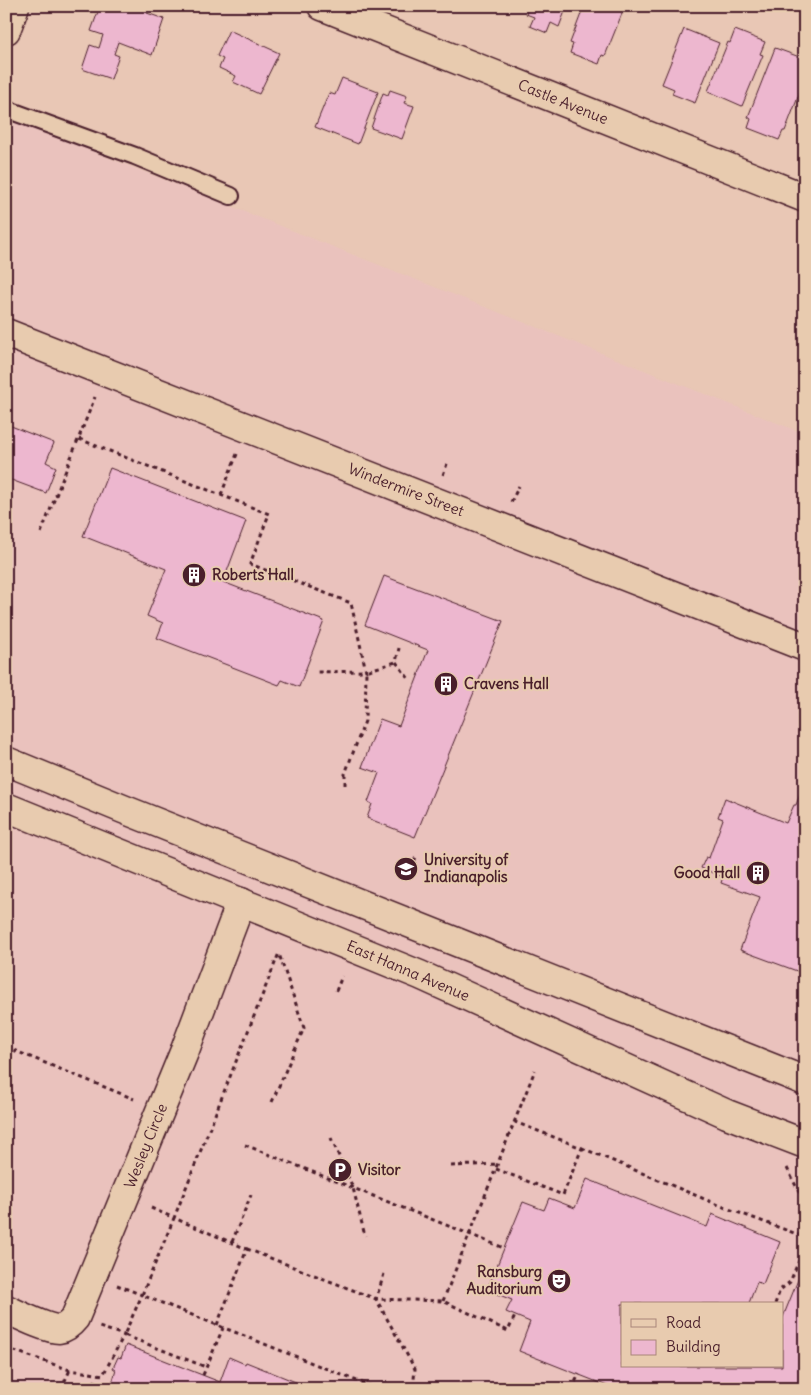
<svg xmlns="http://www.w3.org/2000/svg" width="811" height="1395" font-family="Delius,sans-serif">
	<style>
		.built { fill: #eac2bd; fill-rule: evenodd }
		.building { fill: #edb7cf; stroke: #4a1f2b }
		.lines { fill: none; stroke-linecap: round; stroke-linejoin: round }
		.service-casing { stroke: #4a1f2b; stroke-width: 20 }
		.minor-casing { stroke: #4a1f2b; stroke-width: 31 }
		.secondary-casing { stroke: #4a1f2b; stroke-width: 31 }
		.path { stroke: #4a1f2b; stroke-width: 3; stroke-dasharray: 4 4; stroke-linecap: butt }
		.service { stroke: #e8cbaf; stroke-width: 16 }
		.minor { stroke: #e8cbaf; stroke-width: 28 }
		.secondary { stroke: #e8cbaf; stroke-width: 28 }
		.labels { text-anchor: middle; stroke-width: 4; stroke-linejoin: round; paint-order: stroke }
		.street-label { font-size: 15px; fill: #4a1f2b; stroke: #e8cbaf }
		.poi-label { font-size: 15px; font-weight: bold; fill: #4a1f2b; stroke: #e8cbaf; text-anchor: start }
	</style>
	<rect width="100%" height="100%" fill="#e9c7b5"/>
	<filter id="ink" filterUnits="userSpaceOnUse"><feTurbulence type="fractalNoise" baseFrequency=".02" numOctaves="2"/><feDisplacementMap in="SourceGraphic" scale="10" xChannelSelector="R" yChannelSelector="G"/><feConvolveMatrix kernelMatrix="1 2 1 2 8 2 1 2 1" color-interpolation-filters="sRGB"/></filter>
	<g filter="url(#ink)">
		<path class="built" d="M6,117L805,434V1389H6ZM622,1304H782V1366H622Z"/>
		<g class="building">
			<polygon points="100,6 144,6 149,8 147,13 164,19 152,55 118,42 114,54 119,56 111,79 82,69 90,45 99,48 103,35 91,31"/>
			<polygon points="529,6 567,6 559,27 551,23 547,33 530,26 534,17 526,14"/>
			<polygon points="584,6 625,6 605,56 602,55 599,64 570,53 573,44 570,43"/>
			<polygon points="684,29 719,43 695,103 672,94 674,89 662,84"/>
			<polygon points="229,30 279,53 259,94 233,82 236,76 219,68 223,59 217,56"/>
			<polygon points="735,30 765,42 760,54 763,55 742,106 708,91 728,42 730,43"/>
			<polygon points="775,48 805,59 805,79 785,131 783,131 779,140 748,128 751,119 748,117"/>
			<polygon points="342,78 378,92 358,144 315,127 329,93 335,95"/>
			<polygon points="390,90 407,96 404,103 414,106 402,139 371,128 383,93 388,95"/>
			<polygon points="6,424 54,443 46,462 56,467 46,493 6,478"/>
			<polygon points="110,468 246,521 223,582 324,621 299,687 282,680 279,685 157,638 163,623 147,616 166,569 83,536"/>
			<polygon points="384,576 503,621 415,837 367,818 372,804 368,802 379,773 362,767 380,719 399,726 428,650 365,625"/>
			<polygon points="805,777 805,974 740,950 760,897 721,883 723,877 701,868 706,857 709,858 723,819 718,817 725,798 786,823 794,805 796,805 802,789 802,786"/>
			<polygon points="587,1179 707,1227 712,1214 780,1242 763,1284 757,1282 749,1303 750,1304 622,1304 622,1366 782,1366 782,1317 783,1317 804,1265 805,1389 615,1389 519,1351 530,1322 506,1312 512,1300 487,1290 523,1202 544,1210 549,1198 575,1208"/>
			<polygon points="126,1345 220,1382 229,1357 245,1364 246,1362 313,1389 86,1389 89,1382 93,1384 94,1380 111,1387 116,1370 113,1368 118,1357 121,1358"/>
		</g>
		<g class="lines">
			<g class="service-casing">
				<polyline id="service" points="6,109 135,156 231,196"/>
			</g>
			<g class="minor-casing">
				<g id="minor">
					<polyline points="322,6 805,198"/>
					<polyline points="6,30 15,6"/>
					<polyline points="6,333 805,647"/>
					<path d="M6,1309C19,1315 47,1329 59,1329C66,1328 71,1323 75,1318L185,1050L241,902"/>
				</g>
			</g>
			<g class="secondary-casing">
				<g id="secondary">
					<polyline points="6,761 123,809 805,1081"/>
					<polyline points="6,807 420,975 727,1114 805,1144"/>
				</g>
			</g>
			<g class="path">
				<polyline points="79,439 269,514 250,564 351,603 366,671 317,672"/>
				<polyline points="443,475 448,461"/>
				<polyline points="221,495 237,454"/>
				<polyline points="511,502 519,486"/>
				<polyline points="41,533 95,397"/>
				<polyline points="396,662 409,679"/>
				<polyline points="345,785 345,774 365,721 366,671 396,662 399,648"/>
				<polyline points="410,877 416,856"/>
				<polyline points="336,991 342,976"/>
				<polyline points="6,1047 134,1099"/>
				<polyline points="272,1102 304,1028 279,954"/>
				<polyline points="331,1138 353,1188 365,1236"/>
				<polyline points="245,1145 504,1248"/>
				<polyline points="582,1148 726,1208 805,1237"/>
				<polyline points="451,1166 498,1164"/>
				<polyline points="787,1168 805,1204"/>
				<polyline points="496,1169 563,1195 582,1148 515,1122"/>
				<polyline points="151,1208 174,1218 279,953"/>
				<polyline points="232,1242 251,1195"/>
				<polyline points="247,1249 376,1299 443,1301 508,1331 515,1316"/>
				<polyline points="384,1274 376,1299 415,1369 413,1389"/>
				<polyline points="117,1285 142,1295 124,1335 206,1367"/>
				<polyline points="443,1301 535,1070"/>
				<polyline points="775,1304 780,1290 790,1282 805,1246"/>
				<polyline points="217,1325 247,1249 174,1218 142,1295 377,1389"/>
				<polyline points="6,1348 70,1370 103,1375 124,1335 99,1327"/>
				<polyline points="203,1375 223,1328"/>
				<polyline points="61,1389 70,1370"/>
				<polyline points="572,1389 579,1374"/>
			</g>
			<use href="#service" class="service"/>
			<use href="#minor" class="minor"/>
			<use href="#secondary" class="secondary"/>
		</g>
	</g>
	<defs>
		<g id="building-disc" transform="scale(1.25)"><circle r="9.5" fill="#4a1f2b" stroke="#e8cbaf"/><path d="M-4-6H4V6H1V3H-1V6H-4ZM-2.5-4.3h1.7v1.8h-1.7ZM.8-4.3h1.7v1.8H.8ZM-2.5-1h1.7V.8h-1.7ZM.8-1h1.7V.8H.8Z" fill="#fff"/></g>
		<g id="university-disc" transform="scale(1.25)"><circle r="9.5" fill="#4a1f2b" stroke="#e8cbaf"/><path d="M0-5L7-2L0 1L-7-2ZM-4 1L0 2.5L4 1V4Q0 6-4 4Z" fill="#fff"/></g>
		<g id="parking-disc" transform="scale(1.25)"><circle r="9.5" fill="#4a1f2b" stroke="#e8cbaf"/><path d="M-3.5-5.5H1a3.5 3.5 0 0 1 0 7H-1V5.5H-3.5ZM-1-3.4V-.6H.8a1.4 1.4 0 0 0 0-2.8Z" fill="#fff"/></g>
		<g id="theatre-disc" transform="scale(1.25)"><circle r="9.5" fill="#4a1f2b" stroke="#e8cbaf"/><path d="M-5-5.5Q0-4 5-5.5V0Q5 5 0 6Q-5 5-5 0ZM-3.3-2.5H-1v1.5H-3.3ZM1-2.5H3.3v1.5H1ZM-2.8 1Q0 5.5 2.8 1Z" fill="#fff"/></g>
	</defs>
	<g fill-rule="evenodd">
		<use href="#building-disc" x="194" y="575"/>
		<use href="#building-disc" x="446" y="684"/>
		<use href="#university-disc" x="406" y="869"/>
		<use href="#building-disc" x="758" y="873"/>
		<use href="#parking-disc" x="340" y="1170"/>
		<use href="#theatre-disc" x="559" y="1281"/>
	</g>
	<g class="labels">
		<g class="street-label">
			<text transform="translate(563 102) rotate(22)" y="5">Castle Avenue</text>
			<text transform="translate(406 490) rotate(21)" y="5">Windermire Street</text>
			<text transform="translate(408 971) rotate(23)" y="5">East Hanna Avenue</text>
			<text transform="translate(146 1146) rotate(-68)" y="5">Wesley Circle</text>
		</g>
		<g class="poi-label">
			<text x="212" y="580">Roberts Hall</text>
			<text x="464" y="689">Cravens Hall</text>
			<text x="424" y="865">University of<tspan x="424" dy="17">Indianapolis</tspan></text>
			<text x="740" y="878" text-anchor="end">Good Hall</text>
			<text x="358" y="1175">Visitor</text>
			<text x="542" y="1277" text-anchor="end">Ransburg<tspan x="542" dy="17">Auditorium</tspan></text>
		</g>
	</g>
	<rect width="811" height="1395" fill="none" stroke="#e8cbaf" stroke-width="25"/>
	<rect x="12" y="12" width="786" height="1370" fill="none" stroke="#4a1f2b" stroke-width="2" filter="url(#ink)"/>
	<rect x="621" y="1302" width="162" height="65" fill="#e8cbaf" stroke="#a9867a"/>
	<rect x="631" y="1319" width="25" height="8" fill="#e8cbaf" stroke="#a9867a"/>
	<text x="666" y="1328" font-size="15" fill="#4a1f2b">Road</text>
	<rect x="631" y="1340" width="25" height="15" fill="#edb7cf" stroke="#a9867a"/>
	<text x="666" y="1352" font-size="15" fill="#4a1f2b">Building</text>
</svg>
